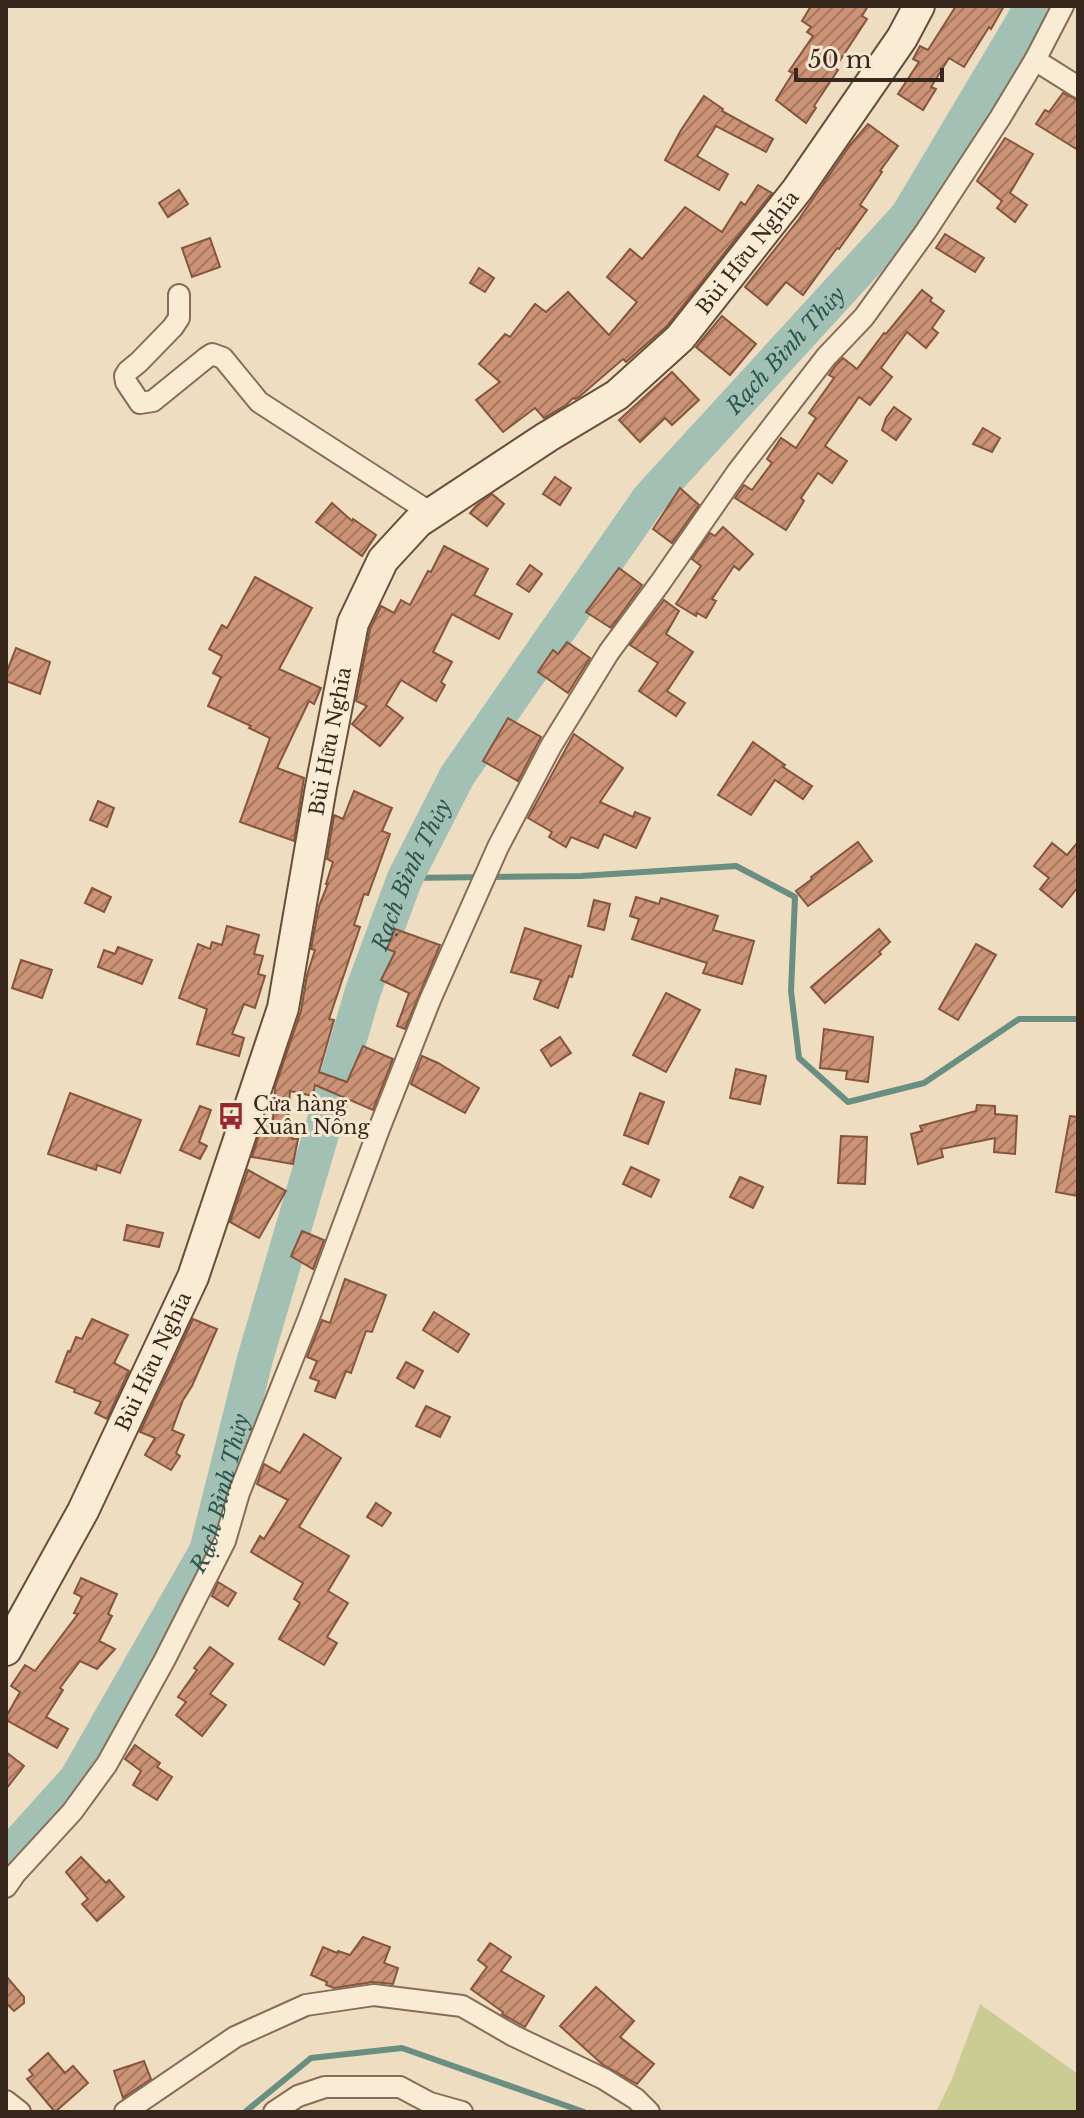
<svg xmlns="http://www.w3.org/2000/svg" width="1084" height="2118" font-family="'Libre Baskerville',serif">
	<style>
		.green { fill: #cacc94 }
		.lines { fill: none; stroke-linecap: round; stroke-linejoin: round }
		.stream { stroke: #6a8e82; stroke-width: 6 }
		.river { stroke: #a3c0b5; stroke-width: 36 }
		.building { fill: url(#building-hatch); stroke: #86553e; stroke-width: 2 }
		.street-casing { stroke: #876d58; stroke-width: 24 }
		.secondary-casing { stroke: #694e3c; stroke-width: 34 }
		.street { stroke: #f9ebd4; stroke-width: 20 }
		.secondary { stroke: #f9ebd4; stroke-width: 30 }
		.labels { text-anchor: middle; stroke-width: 6; stroke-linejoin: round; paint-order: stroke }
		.street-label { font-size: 20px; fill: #37271d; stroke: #f5e7d0 }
		.poi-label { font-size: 20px; fill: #37271d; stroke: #f5e7d0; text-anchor: start }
		.water-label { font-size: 22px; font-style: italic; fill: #2c5750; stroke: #f5e7d0 }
	</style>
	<defs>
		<pattern id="building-hatch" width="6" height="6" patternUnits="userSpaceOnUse" patternTransform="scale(2)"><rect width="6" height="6" fill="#cc9376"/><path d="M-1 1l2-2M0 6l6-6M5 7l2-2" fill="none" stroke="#a67860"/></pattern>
	</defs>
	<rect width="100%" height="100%" fill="#eeddc0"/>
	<polygon class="green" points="980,2004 1078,2074 1078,2112 936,2112 952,2079"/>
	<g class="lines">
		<g class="stream">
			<polyline points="405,878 581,876 736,866 795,897 791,991 799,1058 848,1102 924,1083 1019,1019 1078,1019"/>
			<polyline points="245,2112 311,2058 402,2048 584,2112"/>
		</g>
		<path class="river" id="s1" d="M6,1858L77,1779L207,1551L255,1359L363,991L405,878L457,776L649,499L908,216L1033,6"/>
	</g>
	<g class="building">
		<polygon points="811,6 868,6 862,16 867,19 835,68 838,70 814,106 816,108 806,123 776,100 793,73 789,71 813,36 807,32 811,27 802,21"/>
		<polygon points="956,6 1004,6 991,29 989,27 964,67 949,58 931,87 936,89 923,110 898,94 919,62 913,59 920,46 928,50"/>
		<polygon points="1063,93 1078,100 1078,150 1036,124 1045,110 1049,112"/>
		<polygon points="704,96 723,109 722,111 773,139 766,152 716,126 697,156 728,174 719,190 665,160 681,130"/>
		<polygon points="868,124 898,146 880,171 882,172 860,205 867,210 839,249 837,248 803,295 786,282 767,305 745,287 799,219 850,145"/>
		<polygon points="1005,138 1033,154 1010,193 1027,205 1015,222 997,208 1002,201 977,181"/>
		<polygon points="758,185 772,193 667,326 626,362 623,359 579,397 575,399 573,398 566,405 544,418 535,408 503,432 476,400 500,382 479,364 505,334 510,337 535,304 546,312 568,292 609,335 637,302 607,277 630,249 642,259 685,207 722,232 741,202 745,205"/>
		<polygon points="179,190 188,204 168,217 159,203"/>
		<polygon points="945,234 984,258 975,272 936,248"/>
		<polygon points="210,238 220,267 192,277 182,248"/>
		<polygon points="479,268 494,278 485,292 470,283"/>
		<polygon points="922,290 932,298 930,301 944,311 932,328 938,333 926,348 907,332 881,368 892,377 870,405 859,397 825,446 847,461 832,483 818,473 801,498 804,501 786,530 735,498 744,485 752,490 772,463 767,459 781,438 796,448 816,418 809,413 834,378 829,375 836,365 843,358 857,369 884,333 886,334"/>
		<polygon points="722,316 756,344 730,375 696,347"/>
		<polygon points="672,372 699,400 672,425 665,418 640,442 619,420"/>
		<polygon points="894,407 911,419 896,440 882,430 886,418"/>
		<polygon points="983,428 1000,438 992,452 973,444"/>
		<polygon points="555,477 571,488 560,505 543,494"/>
		<polygon points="680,488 699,505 672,543 653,529"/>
		<polygon points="492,494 504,504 487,526 470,513 476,506"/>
		<polygon points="332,503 352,521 353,519 376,535 362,556 316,522"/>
		<polygon points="723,527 753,554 739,570 734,566 712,599 716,601 706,618 697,613 696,616 676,604 701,566 692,559 710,533 715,536"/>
		<polygon points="444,546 488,569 474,595 512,614 499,639 452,614 433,652 452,662 441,682 445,685 436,701 401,680 386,705 403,718 380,746 352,724 367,706 356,701 370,629 381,606 394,613 401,600 410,605 428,571 431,572"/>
		<polygon points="530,565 542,574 529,592 517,584"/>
		<polygon points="619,568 642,585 611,628 586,612"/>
		<polygon points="255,577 312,608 279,669 321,688 314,704 309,701 277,768 304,778 294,841 240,822 270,738 249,728 251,726 208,706 221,677 213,673 222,656 209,649 222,625 227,628"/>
		<polygon points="664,600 679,611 666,634 693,652 667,691 685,703 676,716 639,691 658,663 630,645"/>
		<polygon points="567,642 590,658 568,693 538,672 553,650 558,654"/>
		<polygon points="16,648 50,662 40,694 6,681 6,674"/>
		<polygon points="508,718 541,737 518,781 483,761"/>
		<polygon points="574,734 623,768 600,802 633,817 635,812 650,818 636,848 604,834 598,848 571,837 566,847 549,837 552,832 528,818"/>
		<polygon points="753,742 785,765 783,767 812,786 803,799 775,780 751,815 718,795"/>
		<polygon points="354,791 392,808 382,831 390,834 368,895 364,894 354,925 360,927 329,1019 334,1020 319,1072 347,1082 363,1046 393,1059 373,1110 315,1085 313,1096 290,1091 288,1121 295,1123 292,1139 298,1139 293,1164 252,1157 265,1117 273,1119 275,1087 301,1011 307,975 315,950 311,949 319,906 328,884 326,884 333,862 327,859 334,815 343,819"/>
		<polygon points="98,801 114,808 107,827 90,820"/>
		<polygon points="858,842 872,861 808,906 796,891 812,879 811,877"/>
		<polygon points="1078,842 1078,887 1062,907 1040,889 1049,878 1034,866 1052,843 1067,855"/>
		<polygon points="92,888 111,897 104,912 85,903"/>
		<polygon points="636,897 659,904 661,898 718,916 713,930 754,941 742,984 703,973 707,963 632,939 639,919 630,916"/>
		<polygon points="594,900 610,904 604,930 588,926"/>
		<polygon points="227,926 259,935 254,954 263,956 258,974 265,976 255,1008 244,1004 232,1034 244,1038 239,1056 197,1044 207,1009 179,998 198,944 210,949 212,942 222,945"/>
		<polygon points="525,928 581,946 572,977 569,976 558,1008 534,999 541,980 511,972"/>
		<polygon points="395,929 440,945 405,1029 397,1026 409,993 381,980 395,952 387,949"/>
		<polygon points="879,929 890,942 879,952 881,954 825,1003 811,987"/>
		<polygon points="976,944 996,955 958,1020 939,1009"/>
		<polygon points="118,947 152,960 142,984 98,967 104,950 115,954"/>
		<polygon points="21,960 52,970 42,998 12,988"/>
		<polygon points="666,993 700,1010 666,1072 633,1055"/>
		<polygon points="824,1029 873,1037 868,1082 846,1079 847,1071 820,1068"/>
		<polygon points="560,1037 571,1053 551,1066 541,1050"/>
		<polygon points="422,1056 438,1063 479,1088 465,1113 411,1084"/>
		<polygon points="736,1069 766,1076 760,1104 730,1098"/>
		<polygon points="70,1093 141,1120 120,1173 97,1165 96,1170 48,1154"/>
		<polygon points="640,1093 664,1102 648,1144 624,1135"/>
		<polygon points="977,1105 995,1106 995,1114 1017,1116 1015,1154 994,1152 995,1138 941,1149 943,1157 918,1164 911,1134 922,1131 920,1126 976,1111"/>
		<polygon points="200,1106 211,1110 199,1142 207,1146 200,1159 180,1150"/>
		<polygon points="1070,1116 1078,1117 1078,1196 1056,1192"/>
		<polygon points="841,1136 867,1137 865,1184 838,1183"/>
		<polygon points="631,1167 659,1180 651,1197 623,1184"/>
		<polygon points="248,1170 286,1191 259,1238 230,1222"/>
		<polygon points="740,1177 763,1187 753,1208 730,1197"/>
		<polygon points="127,1225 163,1233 159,1247 124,1240"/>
		<polygon points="302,1231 324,1240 313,1269 291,1256"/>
		<polygon points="345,1279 386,1295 372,1332 366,1331 351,1373 346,1371 335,1398 315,1391 319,1381 310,1378 317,1361 307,1357 322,1320 330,1323"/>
		<polygon points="434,1312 469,1334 458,1352 423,1330"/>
		<polygon points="92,1319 128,1335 114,1363 129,1371 107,1419 95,1413 101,1402 74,1392 75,1389 56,1382 68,1351 70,1352 76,1337 82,1339"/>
		<polygon points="193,1319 217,1329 192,1386 183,1400 172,1430 184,1435 176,1453 180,1456 171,1470 145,1455 155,1438 140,1432"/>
		<polygon points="406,1362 423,1371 414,1388 397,1378"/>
		<polygon points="426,1406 450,1417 440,1437 416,1426"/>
		<polygon points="304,1434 341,1458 299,1527 349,1556 328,1591 348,1603 327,1637 337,1643 324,1665 279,1639 300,1603 294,1599 303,1583 251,1552 260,1536 264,1539 288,1500 257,1484 264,1464 280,1473"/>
		<polygon points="376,1503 391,1513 382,1526 367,1517"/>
		<polygon points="81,1578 117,1594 108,1614 112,1616 99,1641 115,1649 97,1669 80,1661 60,1688 63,1690 46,1717 68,1729 57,1748 6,1720 6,1717 20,1692 11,1686 25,1665 35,1671 78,1614 74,1613 82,1597 74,1593"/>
		<polygon points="218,1582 236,1593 228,1606 212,1596"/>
		<polygon points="210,1647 233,1664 210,1694 226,1705 202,1736 176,1715 186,1702 178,1697 197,1670 194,1668"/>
		<polygon points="135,1745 160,1763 157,1767 172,1777 157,1800 133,1785 141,1771 125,1759"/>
		<polygon points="6,1752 24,1766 6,1789"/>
		<polygon points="81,1857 106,1883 109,1880 124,1897 97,1921 82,1904 88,1899 66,1872"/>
		<polygon points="363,1937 390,1947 384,1963 398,1968 393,1984 373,1982 334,1988 326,1985 327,1982 311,1975 323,1947 337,1953 338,1951 350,1955"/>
		<polygon points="490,1943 511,1957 501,1971 544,1996 525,2027 502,2014 503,2012 471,1989 487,1967 478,1960"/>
		<polygon points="6,1976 24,1997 24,2003 14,2011 6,2003"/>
		<polygon points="596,1987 634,2021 620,2037 654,2064 637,2084 602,2064 560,2026"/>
		<polygon points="48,2053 65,2073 73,2066 88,2083 55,2112 27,2079 33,2075 29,2070"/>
		<polygon points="144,2061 151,2079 123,2098 114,2071"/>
	</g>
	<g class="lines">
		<g class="street-casing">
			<g id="street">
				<polyline points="1063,6 1035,60 1078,87"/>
				<polyline points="179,295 179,318 173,327 139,362 128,371 125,376 126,382 140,403 153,401 206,358 212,354 223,358 259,402 431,513"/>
				<polyline points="6,1887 15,1874 72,1812 107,1764 164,1661 225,1541 239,1493 308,1320 379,1129 430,1000 498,847 551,746 609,652 660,583 738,471 826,357 864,317 926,231 1000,118 1035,60"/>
				<polyline points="6,2101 20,2112"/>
				<polyline points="125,2112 235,2037 306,2005 374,1995 462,2006 514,2036 604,2079 636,2099 649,2112"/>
				<polyline points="274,2112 298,2096 325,2087 400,2087 430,2103 462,2112"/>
			</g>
		</g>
		<g class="secondary-casing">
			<g id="secondary">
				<path id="s2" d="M6,1650L83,1511L193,1277L283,1008L321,787L353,623L383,560L418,522L547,437L617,395L680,338L797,190L902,38L919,6"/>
			</g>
		</g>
		<use href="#street" class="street"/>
		<use href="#secondary" class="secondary"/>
	</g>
	<defs>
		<g id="bus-bare" transform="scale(2.16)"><path d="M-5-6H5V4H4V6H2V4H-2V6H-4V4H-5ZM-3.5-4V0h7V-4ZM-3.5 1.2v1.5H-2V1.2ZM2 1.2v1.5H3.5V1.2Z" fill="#962832" stroke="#f5e7d0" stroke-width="2.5" paint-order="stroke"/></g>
	</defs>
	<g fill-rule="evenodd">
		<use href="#bus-bare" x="231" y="1116"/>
	</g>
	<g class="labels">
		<g class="street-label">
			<text dy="7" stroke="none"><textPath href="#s2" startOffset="1644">Bùi Hữu Nghĩa</textPath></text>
			<text dy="7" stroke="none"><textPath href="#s2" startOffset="972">Bùi Hữu Nghĩa</textPath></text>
			<text dy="7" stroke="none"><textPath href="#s2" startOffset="324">Bùi Hữu Nghĩa</textPath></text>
		</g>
		<g class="poi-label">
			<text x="253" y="1111">Cửa hàng<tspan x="253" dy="23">Xuân Nông</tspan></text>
		</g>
		<g class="water-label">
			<text dy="8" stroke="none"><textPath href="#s1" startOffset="1724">Rạch Bình Thủy</textPath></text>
			<text dy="8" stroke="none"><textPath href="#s1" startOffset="1076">Rạch Bình Thủy</textPath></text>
			<text dy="8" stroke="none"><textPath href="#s1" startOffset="428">Rạch Bình Thủy</textPath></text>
		</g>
	</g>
	<rect width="1084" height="2118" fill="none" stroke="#37271d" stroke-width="16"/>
	<path d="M796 68v12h146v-12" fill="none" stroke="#37271d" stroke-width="4"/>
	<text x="808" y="68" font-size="24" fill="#37271d" stroke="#f5e7d0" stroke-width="6" paint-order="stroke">50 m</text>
</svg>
